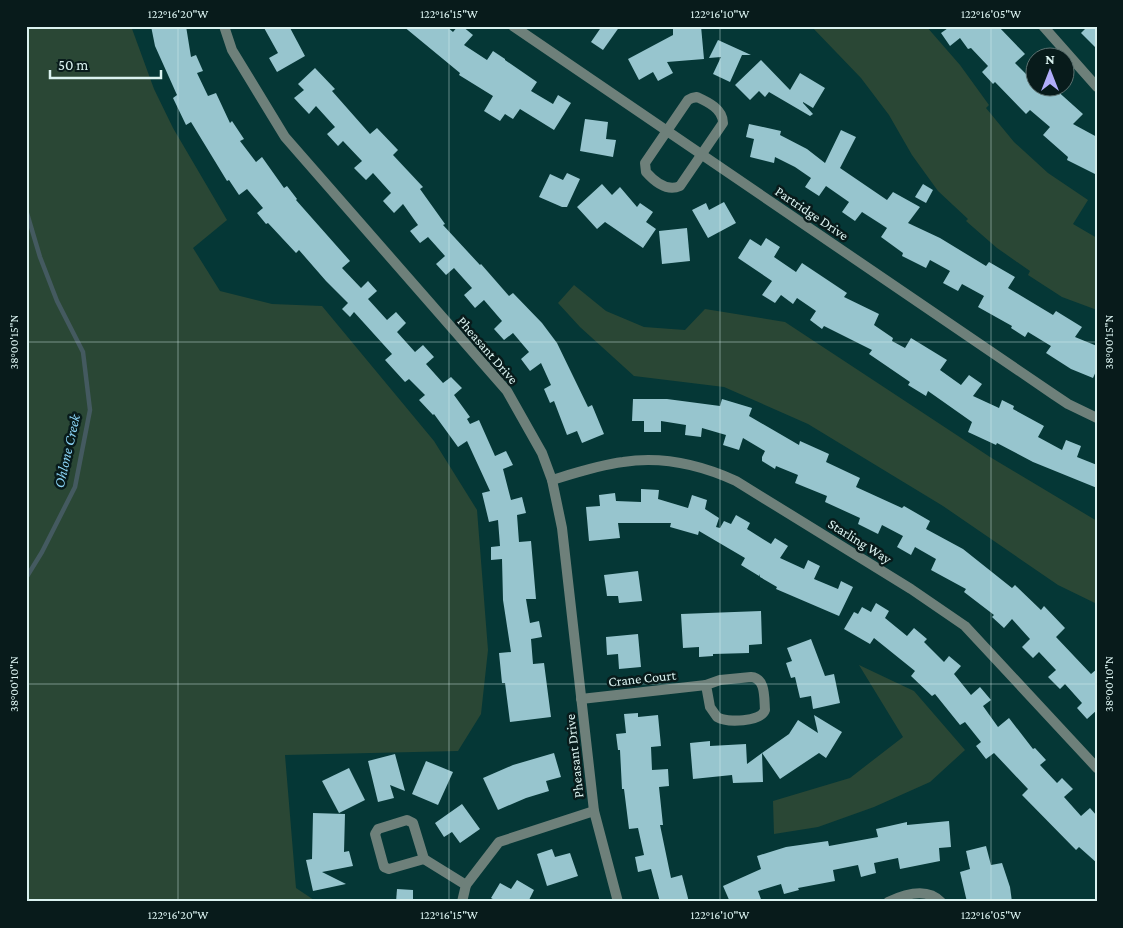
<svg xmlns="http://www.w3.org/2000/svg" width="1123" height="928" font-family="'Crimson Pro',serif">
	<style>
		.green { fill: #2a4735 }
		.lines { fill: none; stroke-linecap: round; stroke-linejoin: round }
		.stream { stroke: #445a60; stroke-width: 4.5 }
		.building { fill: #97c5ce }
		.minor { stroke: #6e807a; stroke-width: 10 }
		.tertiary { stroke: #6e807a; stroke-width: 10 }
		.ticks { fill: none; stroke: #daf2f0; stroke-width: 1; stroke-opacity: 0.45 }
		.labels { text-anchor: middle; stroke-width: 5; stroke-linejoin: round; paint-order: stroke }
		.street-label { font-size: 14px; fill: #daf2f0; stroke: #081b1b }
		.water-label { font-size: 15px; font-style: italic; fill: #8bd4f7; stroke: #081b1b }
		.neatline { fill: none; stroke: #daf2f0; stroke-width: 2 }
		.ticks-label { font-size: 12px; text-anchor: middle; fill: #daf2f0 }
	</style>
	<rect width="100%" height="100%" fill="#053736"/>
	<g class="green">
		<polygon points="26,26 131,26 154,89 173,128 227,220 193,248 220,291 272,304 322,306 434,441 477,510 488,650 481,714 458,751 285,755 296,888 317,902 26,902"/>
		<polygon points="811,26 926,26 960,65 989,105 986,108 1014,142 1048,173 1088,200 1073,224 1097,238 1097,310 1062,297 1028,275 1030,271 997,248 966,221 968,219 938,191 912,155 889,115 861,78"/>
		<polygon points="574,285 606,311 644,327 685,330 705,309 785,322 990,457 1097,521 1097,604 1058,585 943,506 808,424 724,387 634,376 580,327 558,303"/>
		<polygon points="859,665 914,691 965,750 930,782 874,807 818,827 774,834 773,801 850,778 903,737"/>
	</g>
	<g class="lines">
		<polyline class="stream" points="26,210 40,257 57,301 83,352 90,410 75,487 42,552 26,578"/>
	</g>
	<g class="building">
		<polygon points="151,26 186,26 191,57 196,55 203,71 197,73 208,96 216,93 230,123 232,121 244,139 240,141 256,162 262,157 284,188 287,186 297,199 296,200 350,261 342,268 361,288 368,281 377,291 368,299 387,320 396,312 406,323 397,332 415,352 423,345 434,357 426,364 443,383 451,377 462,388 454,395 470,417 467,419 470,424 479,420 495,456 506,451 513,465 503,469 511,500 522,497 526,513 517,515 519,542 531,541 536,599 526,599 530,623 539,621 542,637 531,639 533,664 544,663 551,717 510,722 505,683 502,683 499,653 511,652 503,600 502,559 491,560 491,547 500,546 498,520 489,522 482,493 490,491 467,441 458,447 434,414 433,415 419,400 425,395 409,379 405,382 385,360 392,354 354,312 350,317 342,309 348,303 326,281 299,250 296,253 268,223 266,224 257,213 263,208 247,189 239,195 229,180 227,181 191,122 186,125 173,98 177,95 155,46"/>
		<polygon points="263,26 289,26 305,56 277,72 269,58 278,53"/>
		<polygon points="403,26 446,26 453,32 458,26 462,26 473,35 464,45 487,60 493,51 505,59 505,60 537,82 531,91 553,104 558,95 571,103 554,130 520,109 513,119 505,114 500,121 484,111 493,96 459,75 460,73"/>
		<polygon points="602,26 620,26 603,50 591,42"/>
		<polygon points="699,26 701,26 704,59 667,62 673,73 658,81 653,72 639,80 628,59 673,35 673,29"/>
		<polygon points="951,26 998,26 1025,54 1015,63 1036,84 1036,88 1054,88 1083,114 1073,124 1097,137 1097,175 1067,160 1068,157 1043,135 1050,127 1030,110 1026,114 995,82 993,84 982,72 988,66 971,48 968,49 960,38 950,46 941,33"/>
		<polygon points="1088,26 1097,26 1097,49 1081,33"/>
		<polygon points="718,40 751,55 742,55 730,82 713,74 721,57 709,58"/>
		<polygon points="761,60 790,90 800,73 825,88 813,108 803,102 803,103 813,114 810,116 769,92 765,97 759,91 750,100 735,85"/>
		<polygon points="315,68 335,89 332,91 370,134 377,128 398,150 393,155 423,187 420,189 445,224 443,225 480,265 481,264 509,296 513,293 542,323 557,343 588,407 592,405 604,434 582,443 577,431 567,435 554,401 550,403 544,389 551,385 541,363 530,371 521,359 529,352 513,333 504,340 494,329 502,321 484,300 475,308 464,295 472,288 454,268 446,275 436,264 445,256 428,237 420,243 410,231 418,225 403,204 394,213 383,201 391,193 373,173 366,180 354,168 362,161 343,141 338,146 327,134 335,127 316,106 309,114 294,98 304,90 298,84"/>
		<polygon points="585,119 608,122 606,139 616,140 613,157 580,151"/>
		<polygon points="749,124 781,131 780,135 807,149 825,163 841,130 856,137 840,168 887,200 893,192 920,207 908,223 940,238 986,266 989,262 1015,277 1008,288 1053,315 1056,311 1082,327 1075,337 1097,346 1097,369 1093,378 1071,369 1046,353 1051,346 1028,332 1025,337 1011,328 1012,326 978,307 984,296 962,284 958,291 943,283 950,271 930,260 926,268 902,256 903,253 881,237 887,228 862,212 855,221 842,212 849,202 826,186 819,196 805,187 811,178 795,167 775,157 774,163 750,157 754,139 746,137"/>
		<polygon points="567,173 580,179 567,207 562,207 539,197 550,174 563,180"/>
		<polygon points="602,184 612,195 620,187 637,207 640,203 653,212 646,222 656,229 643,248 605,222 597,229 577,207"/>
		<polygon points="923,184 933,190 926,203 915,197"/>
		<polygon points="724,202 736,223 708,238 692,210 706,203 709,210"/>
		<polygon points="687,228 690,261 662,264 659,231"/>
		<polygon points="766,238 780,247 774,257 796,272 802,263 847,293 844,297 879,314 874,325 893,338 892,341 905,348 911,338 947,360 940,370 961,385 969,375 982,384 973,396 999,408 1002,400 1014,406 1013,409 1044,426 1038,437 1062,450 1066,440 1081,446 1077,457 1097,465 1097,488 1033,462 997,443 996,445 968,432 972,422 928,391 926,396 908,385 910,382 869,354 872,350 824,326 822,329 810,320 816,311 797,298 793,304 781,295 775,303 762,295 772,281 738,258 750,239 761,246"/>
		<polygon points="633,399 667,399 720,406 722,399 752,408 749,416 799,445 800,441 829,454 826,462 860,478 856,487 902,508 904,506 930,521 926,529 963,549 1012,588 1015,585 1041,610 1044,606 1065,628 1056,637 1091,674 1097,669 1097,710 1087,719 1077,708 1082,703 1065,684 1060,689 1048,677 1056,670 1039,652 1033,658 1022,647 1030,639 1012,619 1004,628 992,617 994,615 964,592 966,589 931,570 936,559 915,547 911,555 897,547 903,536 882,525 878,534 858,524 860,518 825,502 827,496 795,483 798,475 776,466 775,469 762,461 762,457 765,451 743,438 739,450 723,445 726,435 702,428 701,437 685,435 686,425 661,421 661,432 644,432 644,421 632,421"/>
		<polygon points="641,489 659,490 658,499 688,508 692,495 707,500 705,509 719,518 716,527 720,528 724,521 731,524 736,515 750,523 747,529 771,544 775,538 788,546 780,558 804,569 808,560 820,566 814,579 838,589 841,581 853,587 839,616 776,589 777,587 760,577 759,574 759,576 741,565 745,558 699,531 698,535 670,527 671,523 618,523 620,538 589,541 586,507 600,506 599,495 615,493 616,501 641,502"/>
		<polygon points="638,571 642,601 619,603 618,596 607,596 604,575"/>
		<polygon points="876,603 889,611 885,618 907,636 914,628 927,639 924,642 944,662 949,656 961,666 954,674 971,695 980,687 991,700 983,706 998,727 1009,718 1033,749 1035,748 1046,760 1040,765 1057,783 1062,778 1073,789 1064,797 1081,816 1090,808 1097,816 1097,863 1079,847 1076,850 1022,795 1028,789 994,753 986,759 976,746 981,742 965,722 960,725 935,694 932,696 911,676 915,671 874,638 870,644 844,629 854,612 858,614 862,607 871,612"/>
		<polygon points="761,611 762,644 749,645 749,653 713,654 713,656 699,657 699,647 683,648 681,614"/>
		<polygon points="638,634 641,667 619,669 618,654 607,655 606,637"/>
		<polygon points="811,639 825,676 834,674 840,703 813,709 811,696 800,698 795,677 791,678 786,663 792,661 787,648"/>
		<polygon points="638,713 638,717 658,715 661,746 651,747 652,770 668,769 669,786 659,787 663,825 660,825 671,878 682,875 689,902 660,902 651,869 638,872 635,857 644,855 638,828 629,829 624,789 622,789 620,750 618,750 616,734 626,733 624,714"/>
		<polygon points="814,715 842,732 826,758 819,753 780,779 762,753 789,734 798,720 818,733"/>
		<polygon points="710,741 710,746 746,744 747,764 762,753 763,782 733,783 732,775 693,779 690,743"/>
		<polygon points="554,753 561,777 546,781 549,791 526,798 498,810 483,778 513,765"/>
		<polygon points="395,754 405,791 390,785 394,798 378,802 368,761"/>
		<polygon points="426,761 453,772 438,805 412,794"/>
		<polygon points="349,768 365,800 339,813 322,781"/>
		<polygon points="462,804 480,829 460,843 452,832 444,837 435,823"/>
		<polygon points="313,813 345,814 344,852 349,851 353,866 322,872 346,884 313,891 306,860 312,859"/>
		<polygon points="949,821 951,847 939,848 940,861 900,869 898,858 874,863 876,873 861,877 858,865 833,870 835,881 798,888 799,890 784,894 781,884 758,891 762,902 730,902 723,886 761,869 757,856 786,847 828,841 829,846 878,837 876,829 907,822 907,825"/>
		<polygon points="986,846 991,865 1002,863 1010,887 1012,902 967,902 960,872 970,869 966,851"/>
		<polygon points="552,849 555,857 570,853 578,876 547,886 537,854"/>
		<polygon points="517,880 534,890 529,900 532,902 498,902 491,898 500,883 511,889"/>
		<polygon points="397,889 413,890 413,902 396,902"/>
	</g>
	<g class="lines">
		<g class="minor">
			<polyline points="513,26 1053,394 1068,404 1097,418"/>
			<polyline points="1043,26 1097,87"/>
			<path d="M697,97C708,102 723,109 723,123L680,186C667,192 654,181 646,172L645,163L688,100L692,98Z"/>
			<path d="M552,480C575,473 599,465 623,462C661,456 701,465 736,481L911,589L965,626L1097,768"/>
			<path d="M751,677C766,678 764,698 765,710C761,722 727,723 717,717L710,707L706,685L720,680Z"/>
			<polyline points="581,699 706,685"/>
			<polygon points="407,820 413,823 424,859 389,869 384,867 375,834 378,829"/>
			<polyline points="424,859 466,885"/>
			<polyline points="462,902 466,885 499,842 594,811"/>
			<path d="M888,902C905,894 927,887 941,902"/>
		</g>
		<polyline class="tertiary" points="224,26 232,50 285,137 507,391 542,453 552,480 562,528 594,811 618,902"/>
	</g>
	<path class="ticks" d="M178,26V902M449,26V902M720,26V902M991,26V902M26,342H1097M26,684H1097"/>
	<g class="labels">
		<g class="street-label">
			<text transform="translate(812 213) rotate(34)" y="5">Partridge Drive</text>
			<text transform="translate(488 350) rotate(49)" y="5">Pheasant Drive</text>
			<text transform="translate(860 541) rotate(32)" y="5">Starling Way</text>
			<text transform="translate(642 678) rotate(-6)" y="5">Crane Court</text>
			<text transform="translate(574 756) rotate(-96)" y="5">Pheasant Drive</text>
		</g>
		<g class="water-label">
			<text transform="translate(67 451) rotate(-77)" y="5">Ohlone Creek</text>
		</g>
	</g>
	<rect width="1123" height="928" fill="none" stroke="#081b1b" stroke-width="55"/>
	<g transform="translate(1050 72)"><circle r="24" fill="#081b1b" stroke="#5c7170"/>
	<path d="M0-4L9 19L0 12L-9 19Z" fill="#b1adfa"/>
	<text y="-8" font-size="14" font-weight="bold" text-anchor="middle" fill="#daf2f0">N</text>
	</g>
	<path d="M50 70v8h111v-8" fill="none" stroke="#daf2f0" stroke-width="2.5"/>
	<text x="58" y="70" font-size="15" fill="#daf2f0" stroke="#081b1b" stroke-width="4" paint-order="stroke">50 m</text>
	<rect x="28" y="28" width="1068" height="872" class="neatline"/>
	<g class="ticks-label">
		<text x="178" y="18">122°16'20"W</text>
		<text x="449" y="18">122°16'15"W</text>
		<text x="720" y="18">122°16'10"W</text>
		<text x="991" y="18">122°16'05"W</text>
		<text transform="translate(14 342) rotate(-90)" y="4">38°00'15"N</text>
		<text transform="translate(1109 342) rotate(-90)" y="4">38°00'15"N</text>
		<text transform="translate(14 684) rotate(-90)" y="4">38°00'10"N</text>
		<text transform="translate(1109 684) rotate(-90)" y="4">38°00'10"N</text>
		<text x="178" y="919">122°16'20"W</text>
		<text x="449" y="919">122°16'15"W</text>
		<text x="720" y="919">122°16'10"W</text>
		<text x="991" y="919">122°16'05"W</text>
	</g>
</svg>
